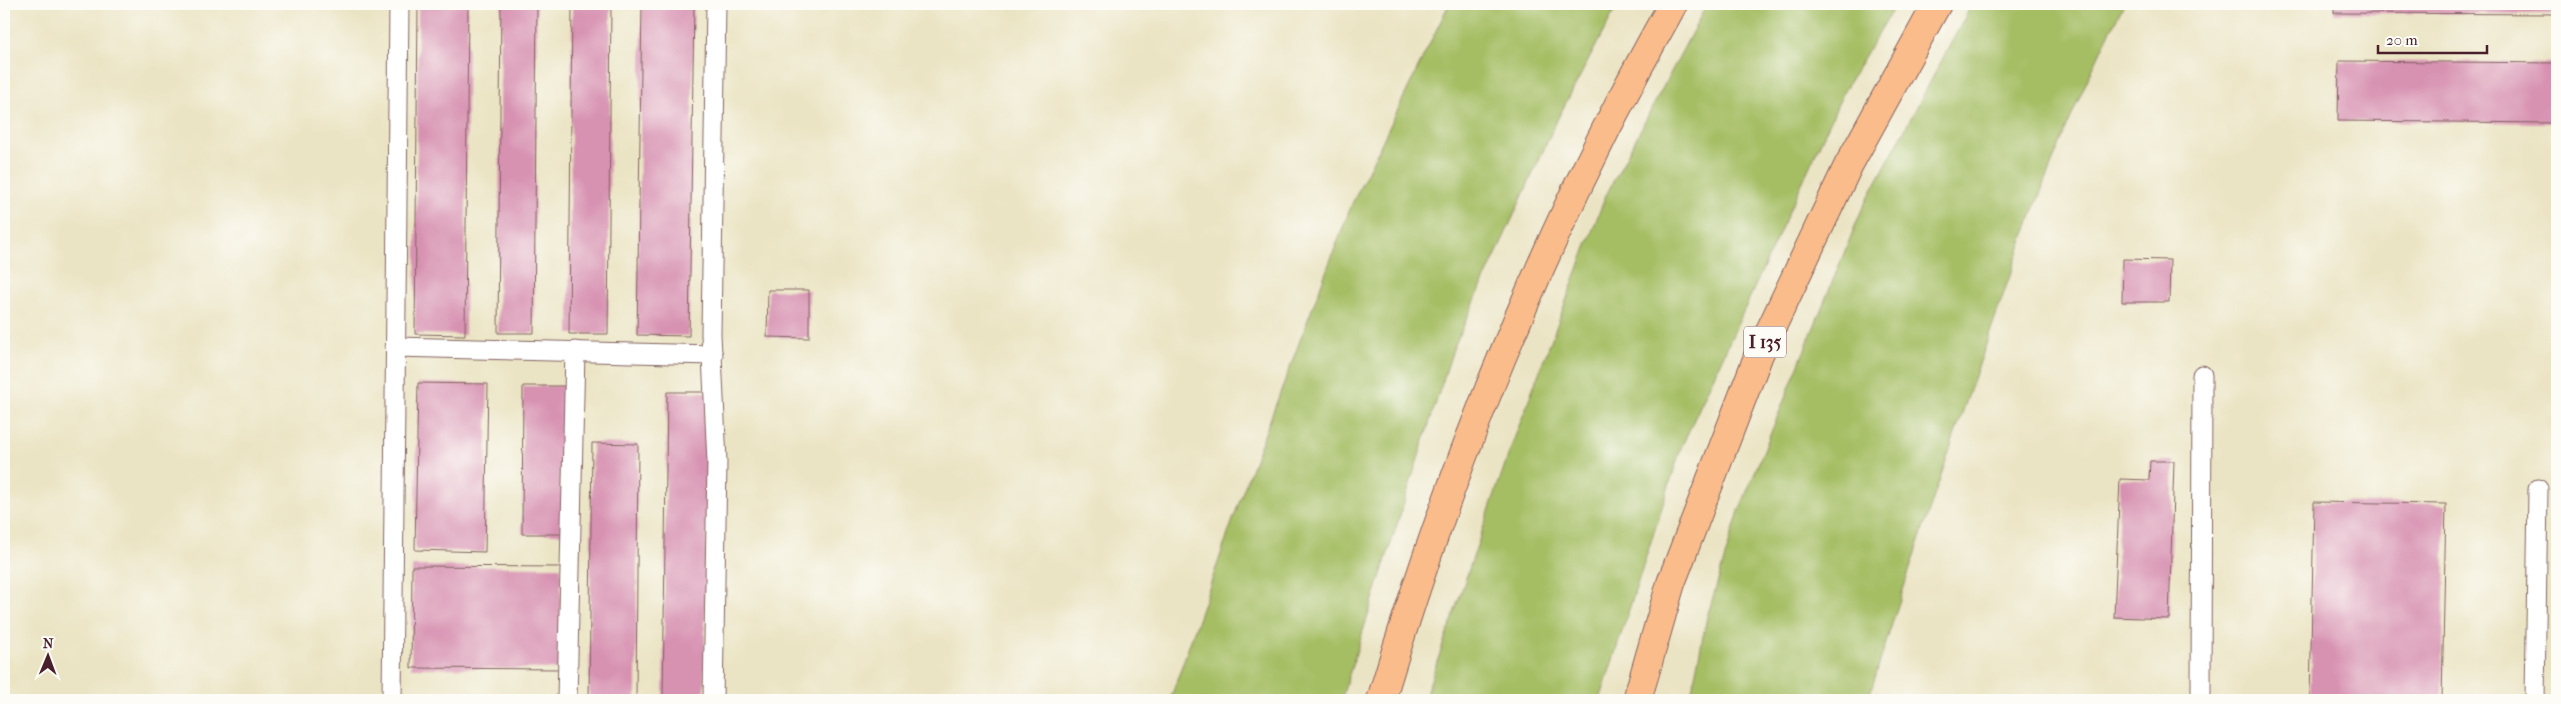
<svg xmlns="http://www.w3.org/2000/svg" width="2561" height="704" font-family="'IM FELL French Canon',serif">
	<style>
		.green { fill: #a5be64; stroke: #786e48 }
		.building { fill: #d791b1 }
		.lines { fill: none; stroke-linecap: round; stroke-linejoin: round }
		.service-casing { stroke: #826461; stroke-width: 21 }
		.motorway-casing { stroke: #826461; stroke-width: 30 }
		.service { stroke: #fff; stroke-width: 19 }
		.motorway { stroke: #fabc8b; stroke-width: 28 }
		.labels { text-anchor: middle; stroke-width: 4; stroke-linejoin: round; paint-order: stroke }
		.shield { fill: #fdfcf7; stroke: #806168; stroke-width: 1 }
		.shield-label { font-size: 18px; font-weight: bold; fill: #4a1f2b }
	</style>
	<rect width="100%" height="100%" fill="#fdfcf7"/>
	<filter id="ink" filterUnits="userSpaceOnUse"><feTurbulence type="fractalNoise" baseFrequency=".02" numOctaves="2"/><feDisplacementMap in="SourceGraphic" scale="10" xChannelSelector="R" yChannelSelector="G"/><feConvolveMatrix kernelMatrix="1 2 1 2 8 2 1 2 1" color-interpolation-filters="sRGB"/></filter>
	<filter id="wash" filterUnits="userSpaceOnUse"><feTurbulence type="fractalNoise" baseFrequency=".0096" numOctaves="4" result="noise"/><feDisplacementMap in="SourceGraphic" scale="20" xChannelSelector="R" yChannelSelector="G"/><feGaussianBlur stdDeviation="1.12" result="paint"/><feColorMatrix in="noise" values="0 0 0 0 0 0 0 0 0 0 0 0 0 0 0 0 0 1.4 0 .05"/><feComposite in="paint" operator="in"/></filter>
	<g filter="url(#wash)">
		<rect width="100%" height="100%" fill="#ebe4c4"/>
		<g class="green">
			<polygon points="1449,4 1618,4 1558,118 1453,349 1341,700 1170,700 1243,491 1351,206"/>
			<polygon points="1707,4 1896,4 1845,89 1681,448 1600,700 1424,700 1510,450 1605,197"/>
			<path d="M1972,4H2124C2066,116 2024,234 1983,353C1943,468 1904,584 1868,700H1690L1707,617L1739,511L1862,209Z"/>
		</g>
		<g id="blocks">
			<g class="building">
				<polygon points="418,4 468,4 465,335 415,334"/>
				<polygon points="501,4 537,4 534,333 498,333"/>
				<polygon points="572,4 611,4 608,334 569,334"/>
				<polygon points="642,4 694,4 689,336 637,335"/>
				<polygon points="2334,4 2557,4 2557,14 2334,13"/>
				<polygon points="2339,61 2557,63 2557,123 2338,121"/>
				<polygon points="2123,259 2170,260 2169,302 2122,302"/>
				<polygon points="768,290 809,290 809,338 767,337"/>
				<polygon points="418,383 488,384 485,552 415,550"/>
				<polygon points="523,386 566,386 565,534 522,534"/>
				<polygon points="667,392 709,392 704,700 663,700"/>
				<polygon points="592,443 638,444 636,700 589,700"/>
				<polygon points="2150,461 2174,461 2169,619 2114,617 2120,479 2149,480"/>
				<polygon points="2314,502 2446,504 2442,700 2310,700"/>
				<polygon points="412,566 561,567 561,669 411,668"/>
			</g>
		</g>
	</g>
	<g filter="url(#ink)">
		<use href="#blocks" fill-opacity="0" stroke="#826461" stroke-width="1"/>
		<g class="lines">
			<g class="service-casing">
				<g id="service">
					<polyline points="395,347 713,355"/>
					<polyline points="392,700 399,4"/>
					<polyline points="567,700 575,351"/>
					<polyline points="713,700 717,462 711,334 716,4"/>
					<polyline points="2201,700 2202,375"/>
					<polyline points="2535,700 2538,489"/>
				</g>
			</g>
			<g class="motorway-casing">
				<g id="motorway">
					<path d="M1381,700C1453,459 1549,223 1673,4"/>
					<polyline points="1637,700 1671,583 1759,354 1848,166 1937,4"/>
				</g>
			</g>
			<use href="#service" class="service"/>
			<use href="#motorway" class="motorway"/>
		</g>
	</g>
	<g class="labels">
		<rect class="shield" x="1744" y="326.5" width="42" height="31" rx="4"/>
		<g class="shield-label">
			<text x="1765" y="348">I 135</text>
		</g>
	</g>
	<rect width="2561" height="704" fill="none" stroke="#fdfcf7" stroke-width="20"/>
	<g transform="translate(48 656) rotate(1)" stroke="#fdfcf7" stroke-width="4" paint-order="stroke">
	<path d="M0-4L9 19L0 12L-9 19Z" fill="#4a1f2b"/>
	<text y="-8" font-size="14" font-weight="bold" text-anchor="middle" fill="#4a1f2b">N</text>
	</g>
	<path d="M2378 45v8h109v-8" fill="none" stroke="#4a1f2b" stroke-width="2.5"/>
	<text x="2386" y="45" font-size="15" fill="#4a1f2b" stroke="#fdfcf7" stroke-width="4" paint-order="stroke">20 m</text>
</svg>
